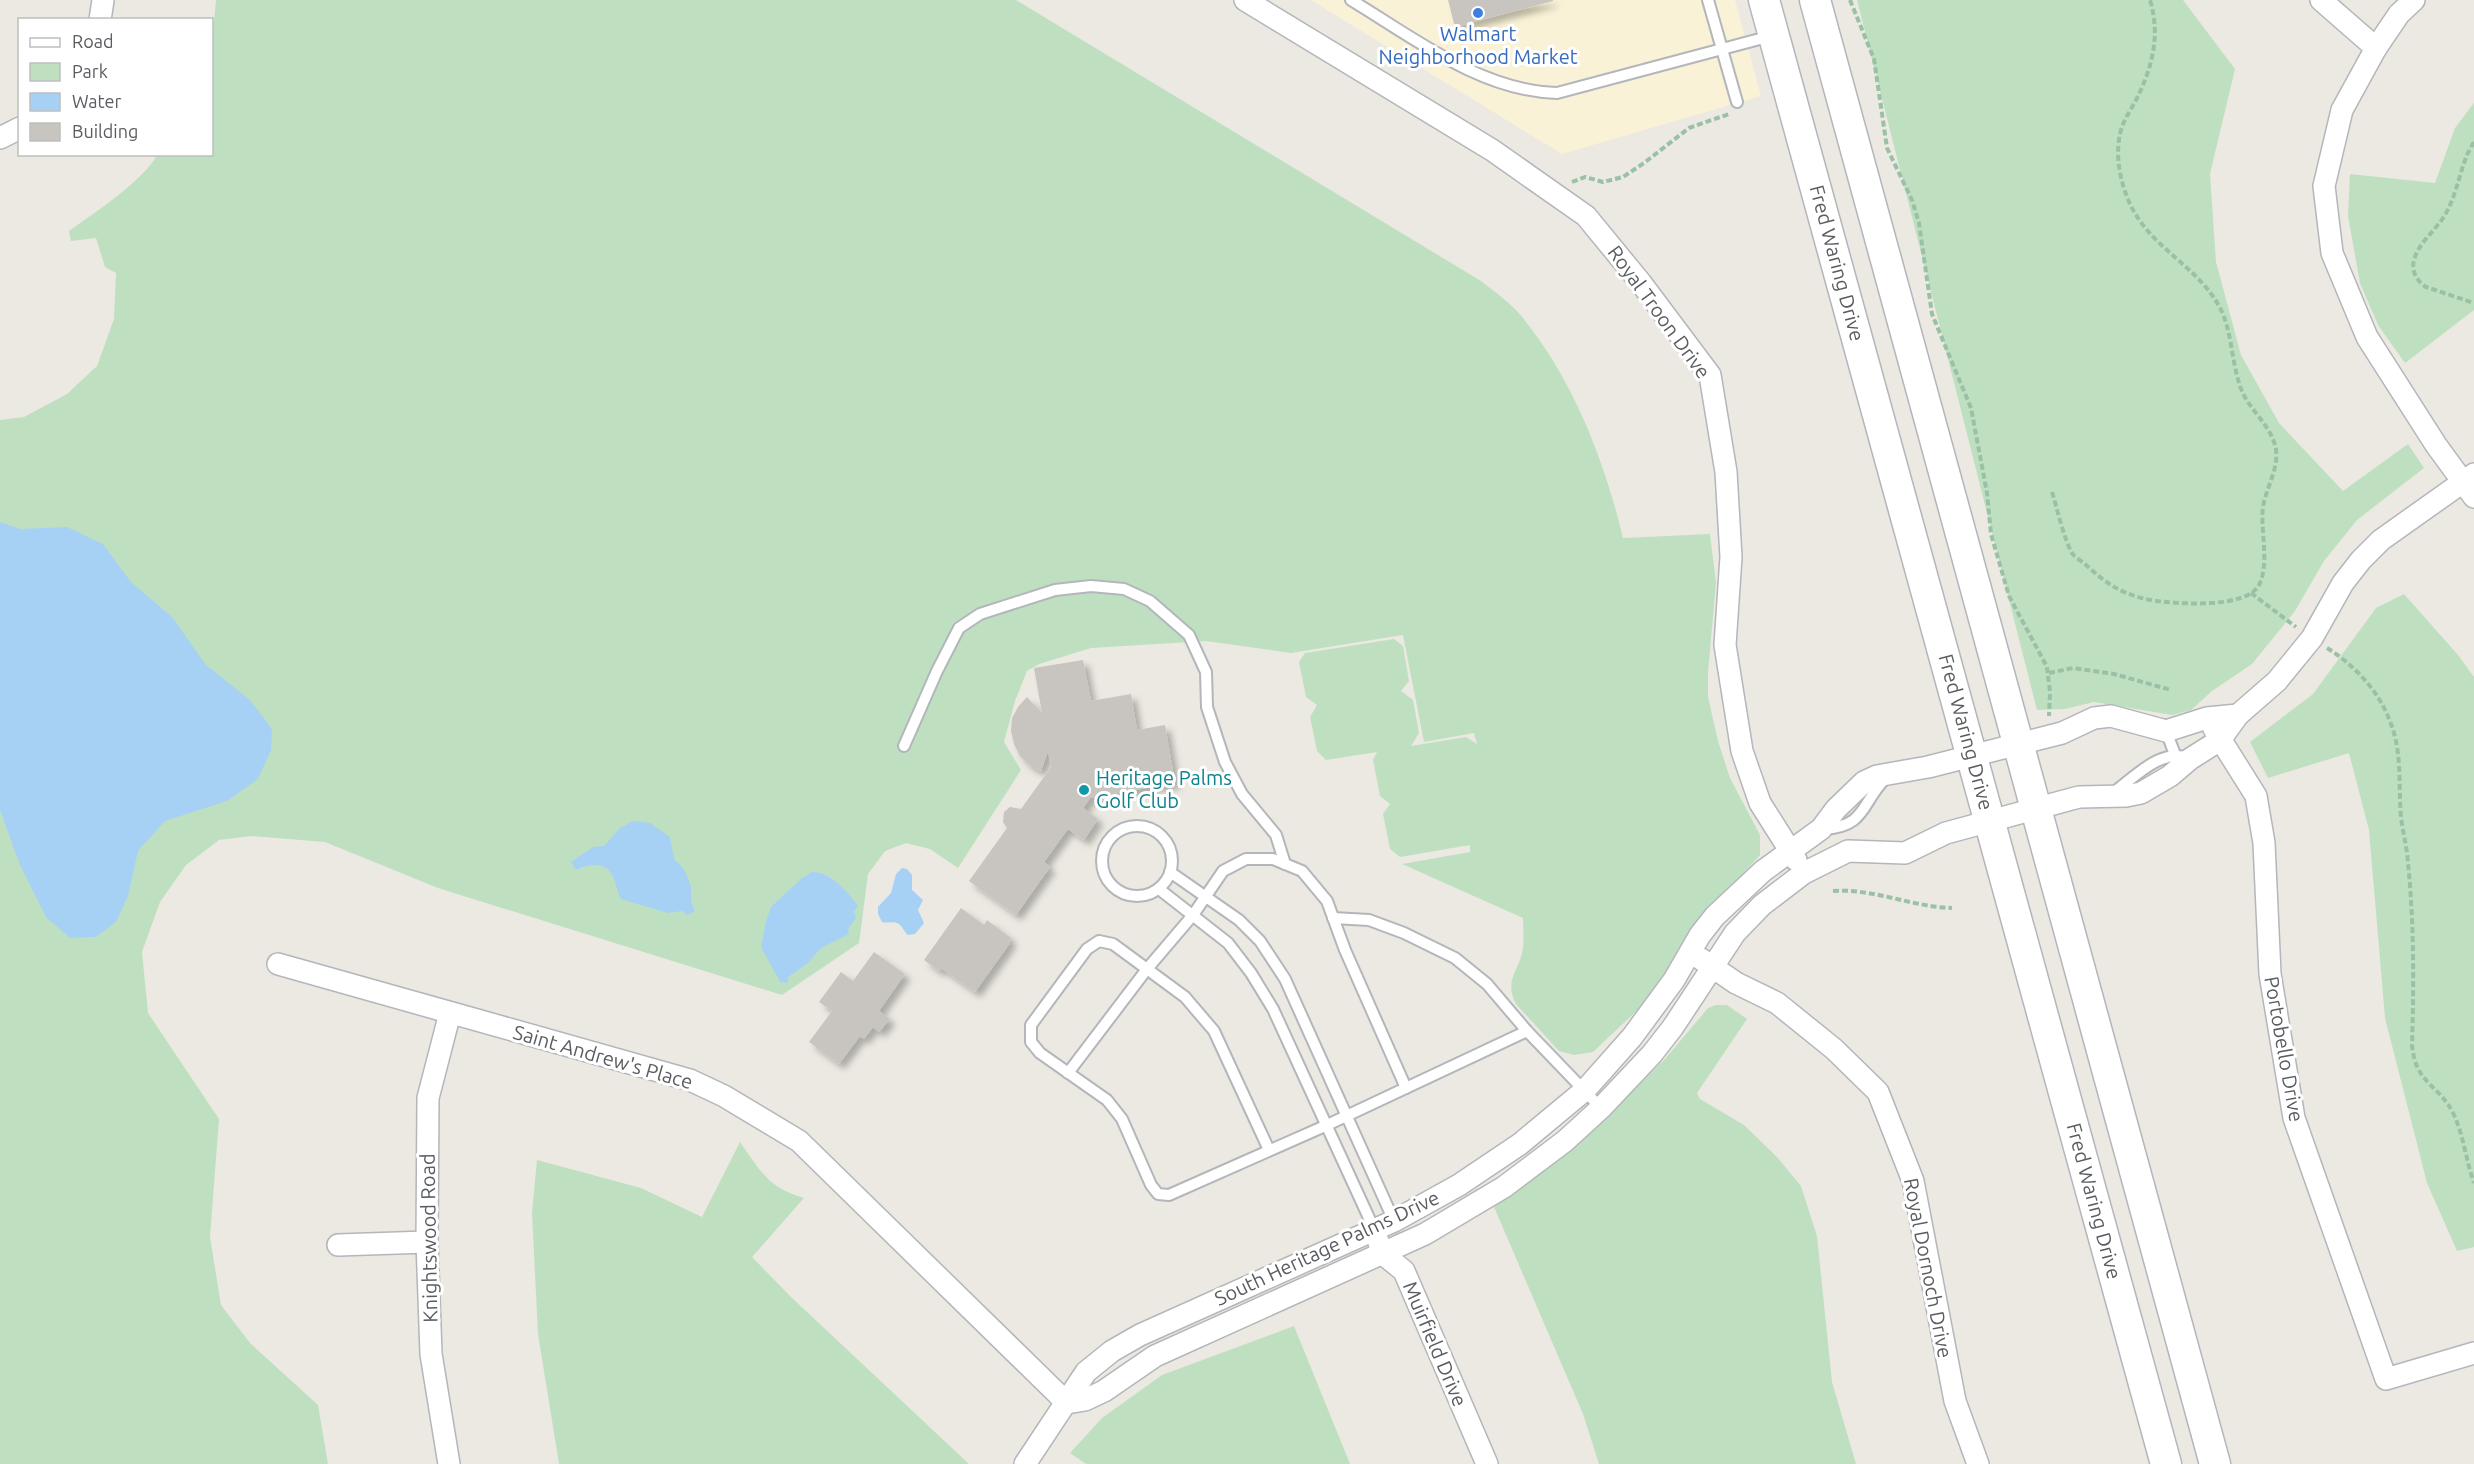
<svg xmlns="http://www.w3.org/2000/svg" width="2474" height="1464" font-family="Ubuntu,sans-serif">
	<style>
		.commercial { fill: #f9f2d7 }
		.green { fill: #bfe0c0 }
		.water { fill: #a6d1f5 }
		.building { fill: #c8c5c0; filter: url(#shadow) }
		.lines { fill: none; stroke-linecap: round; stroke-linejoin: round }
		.service-casing { stroke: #b3b6ba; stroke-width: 14 }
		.minor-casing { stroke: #b3b6ba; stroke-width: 24 }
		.secondary-casing { stroke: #b3b5ba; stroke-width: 33 }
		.path { stroke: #9ac0a5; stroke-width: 4; stroke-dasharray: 6 3; stroke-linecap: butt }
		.service { stroke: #fff; stroke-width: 10 }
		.minor { stroke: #fff; stroke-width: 21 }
		.secondary { stroke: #fff; stroke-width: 30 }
		.shop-dot { fill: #3f7fe0; stroke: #fff; stroke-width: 2 }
		.culture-dot { fill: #0f9aa8; stroke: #fff; stroke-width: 2 }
		.labels { text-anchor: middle; stroke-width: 6; stroke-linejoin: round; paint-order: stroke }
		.shop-label { font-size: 20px; fill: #366cbe; stroke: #fff }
		.street-label { font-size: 20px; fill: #595c60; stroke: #fff }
		.culture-label { font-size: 20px; fill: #0d838f; stroke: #fff; text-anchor: start }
	</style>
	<defs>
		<filter id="shadow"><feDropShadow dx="5.5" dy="5.5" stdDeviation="3" flood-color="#0004"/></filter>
	</defs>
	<rect width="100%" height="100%" fill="#ebe9e1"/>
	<polygon class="commercial" points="1311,0 1735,0 1761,96 1562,154"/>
	<g class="green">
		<path d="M216,0H1016L1481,281C1495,292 1512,304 1523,318C1574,382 1604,459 1623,538L1710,534L1716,583L1708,672V697L1718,741L1730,778L1760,835V855L1690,932L1647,1001L1593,1052L1574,1055L1559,1051L1516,1004C1503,979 1520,971 1523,948C1524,938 1523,927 1523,918L1402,864L1470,852V845L1400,857L1390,849L1383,814L1390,804L1380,796L1373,760L1377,752L1326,760L1317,751L1310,717L1317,705L1306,697L1299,662L1305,653L1394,639L1403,646L1409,681L1401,691L1413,700L1419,733L1411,746L1466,737L1477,744L1474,733L1424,742L1403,635L1291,653L1206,641L1091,648L1039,664L1027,671L1015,701L1004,742L1021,770L958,868L930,849L906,843L885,851L868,874L859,943L782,995L438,888L325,842L251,836L219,840L186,865L160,902L142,952L148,1013L219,1119L210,1237L221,1305L250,1343L318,1405L328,1464H0V420L24,417L67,394L97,366L114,319L116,273L105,267L96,238L71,241L69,231C94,213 143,181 157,155L212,154V43Z"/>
		<polygon points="1857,0 2183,0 2235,69 2210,174 2216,262 2241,355 2279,423 2343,491 2408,444 2424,468 2357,520 2324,561 2295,611 2252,664 2212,691 2191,710 2172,715 2094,702 2065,709 2037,710"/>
		<polygon points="2474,103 2474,310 2405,363 2378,325 2360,283 2348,216 2350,174 2435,183 2455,128"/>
		<polygon points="2404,594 2458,655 2474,677 2474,1247 2457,1251 2427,1183 2385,1018 2369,830 2349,753 2268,778 2250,742 2313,694 2376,608"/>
		<polygon points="1716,1005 1727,1005 1747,1019 1697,1093 1700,1099 1744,1125 1777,1157 1801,1186 1817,1236 1832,1382 1856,1464 1599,1464 1583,1414 1494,1207 1576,1146 1665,1059 1708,1008"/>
		<path d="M740,1142C761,1172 768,1187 804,1198L752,1257L790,1296L969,1464H559L538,1334L532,1213L537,1160L641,1188L702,1217Z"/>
		<polygon points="1294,1326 1350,1464 1086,1464 1070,1453 1102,1418 1162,1375"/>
	</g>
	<g class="water">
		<polygon points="0,522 20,529 67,527 103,544 131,582 172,617 206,665 250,700 272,729 271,750 258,779 227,801 165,821 138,851 128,896 116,922 96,937 70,938 46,917 20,865 0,810"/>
		<path d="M633,821L650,823L670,837L674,859L684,869L691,886V902L695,911L687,915L682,911L668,913L621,899C617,892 616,882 612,875C605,861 587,864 576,870L571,862L593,847L604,846L620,828Z"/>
		<path d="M902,868L907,869L912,875V890L923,900L918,910L924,923L915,934L908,935C904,932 903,927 899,924C894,920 888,924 882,922L878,914V907L891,893L896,874Z"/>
		<path d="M812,872C831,872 847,891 858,906L854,911L856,918L848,929L849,934L821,948L807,964L788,977V983L780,982L761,947L766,921L771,907L802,878Z"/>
	</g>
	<g class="building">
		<polygon points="1448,0 1553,0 1553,1 1455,27"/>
		<polygon points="1083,660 1091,701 1131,694 1137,730 1165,725 1175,783 1090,798 1083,808 1098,819 1084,840 1068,829 1044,862 1050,867 1016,915 969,881 1007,828 1003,822 1004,812 1010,807 1021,809 1051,767 1048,751 1041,771 1029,765 1020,756 1014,744 1011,731 1012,718 1018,707 1027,697 1042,713 1034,668"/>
		<polygon points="961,908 984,925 987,920 1011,938 1009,941 1010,943 975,992 941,968 939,971 924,960"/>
		<polygon points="874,952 905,974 879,1011 890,1019 879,1032 873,1027 864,1039 860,1036 839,1064 809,1042 832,1011 819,1002 841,972 853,981"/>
	</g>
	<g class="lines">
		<g class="service-casing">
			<g id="service">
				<path d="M1351,0C1414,38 1481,91 1557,93L1771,36"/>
				<polyline points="1708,0 1737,102"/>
				<polyline points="2166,731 2177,760"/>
				<polyline points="904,746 937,671 959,628 980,614 1055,590 1091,586 1124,589 1150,601 1189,635 1206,672 1207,707 1225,762 1242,794 1276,835 1285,864"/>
				<path d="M2113,793C2134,778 2162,746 2190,759"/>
				<circle cx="1137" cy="861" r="35"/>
				<path d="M1823,829C1867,827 1861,802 1886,778"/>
				<polyline points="1170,872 1239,920 1260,941 1285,979 1394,1221"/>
				<polyline points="1159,889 1228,943 1251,973 1273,1009 1375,1231"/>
				<polyline points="1333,918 1369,920 1404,933 1455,958 1487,984 1527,1031"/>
				<polyline points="1068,1073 1147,969 1193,915 1223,871 1246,859 1273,859 1302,871 1327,901 1345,950 1406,1088"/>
				<polyline points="1269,1150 1214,1031 1185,997 1113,944 1099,941 1087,949 1031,1025 1031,1042 1040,1053 1107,1100 1122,1119 1151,1185 1158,1194 1169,1195 1325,1126 1527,1031 1601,1108"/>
			</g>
		</g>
		<g class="minor-casing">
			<g id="minor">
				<polyline points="1245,0 1492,150 1586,216 1641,283 1710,375 1726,472 1731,557 1725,645 1742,751 1760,803 1796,860"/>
				<polyline points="2321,0 2376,48"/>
				<polyline points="2414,0 2399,14 2376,48 2342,110 2324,186 2332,253 2367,337 2436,445 2474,497"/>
				<polyline points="100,20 103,0"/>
				<polyline points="0,138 20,128"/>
				<polyline points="2214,729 2256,796 2264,843 2270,974 2294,1118 2386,1379 2474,1353"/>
				<polyline points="1701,959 1736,983 1777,1003 1834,1049 1878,1092 1913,1181 1955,1401 1978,1464"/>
				<polyline points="278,964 690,1080 724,1096 799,1141 1067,1403"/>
				<polyline points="1379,1243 1383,1254 1404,1271 1487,1464"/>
				<polyline points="338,1245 427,1242"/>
				<polyline points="1067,1403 1085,1400 1104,1391 1155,1356 1425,1234 1504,1187 1565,1141 1601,1108 1652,1054 1673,1027 1735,933 1762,905 1804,873 1848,851 1905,853 1946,833 2079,797 2126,796 2141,793 2170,776 2190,759 2220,740 2238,715 2277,681 2312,638 2343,583 2361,560 2381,540 2474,474"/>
				<polyline points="449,1464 431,1354 427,1242 428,1098 450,1013"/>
				<polyline points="1025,1464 1086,1372 1112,1351 1140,1335 1394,1221 1459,1185 1520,1144 1585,1090 1632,1037 1674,980 1700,935 1715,916 1763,871 1821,829 1836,809 1864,782 1877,776 1928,767 2062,733 2094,718 2111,716 2166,731 2207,718 2238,715"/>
			</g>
		</g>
		<g class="secondary-casing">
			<g id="secondary">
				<polyline points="1764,0 2166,1464"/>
				<polyline points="1815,0 2215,1464"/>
			</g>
		</g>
		<g class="path">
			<polyline points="1850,0 1874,59 1887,148 1912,200 1919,223 1932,314 1971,408 1987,493 1991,534 2009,596 2047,667 2050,692 2049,716"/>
			<path d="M2474,142C2460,163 2459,191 2445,215C2436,230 2419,242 2414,260C2411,272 2417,281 2426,287L2474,303"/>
			<polyline points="1572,182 1585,177 1603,182 1623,177 1644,163 1689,128 1729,114"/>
			<path d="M2052,492C2057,508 2064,539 2072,553C2075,558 2082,561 2086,565C2106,583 2118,592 2145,599C2168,604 2246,610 2259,585C2270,563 2260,531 2263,507C2266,487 2281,466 2275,445C2269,423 2247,408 2240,386C2231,360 2232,329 2219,306C2192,258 2140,246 2123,185C2118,168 2116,148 2121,130C2124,120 2130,111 2135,102C2152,69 2161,36 2150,0"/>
			<polyline points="2251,593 2296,627"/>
			<path d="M2327,648C2353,664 2378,690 2389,719C2403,751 2398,784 2401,817C2403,833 2407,847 2408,863C2414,923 2414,984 2412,1045C2416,1086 2439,1083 2454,1115C2464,1137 2466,1161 2474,1183"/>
			<polyline points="2049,673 2073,668 2114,674 2171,690"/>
			<path d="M1833,891C1873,888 1912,907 1952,908"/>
		</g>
		<use href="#service" class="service"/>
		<use href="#minor" class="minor"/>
		<use href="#secondary" class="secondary"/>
	</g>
	<circle class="shop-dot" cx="1478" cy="13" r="6"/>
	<circle class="culture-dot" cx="1084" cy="790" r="6"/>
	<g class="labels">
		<g class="shop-label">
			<text x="1478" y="41">Walmart<tspan x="1478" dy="23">Neighborhood Market</tspan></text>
		</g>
		<g class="street-label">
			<text transform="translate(1837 263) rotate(75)" y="7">Fred Waring Drive</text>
			<text transform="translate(1659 312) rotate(54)" y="7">Royal Troon Drive</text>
			<text transform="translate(1966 732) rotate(75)" y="7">Fred Waring Drive</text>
			<text transform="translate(2284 1049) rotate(80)" y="7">Portobello Drive</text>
			<text transform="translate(603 1057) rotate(16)" y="7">Saint Andrew's Place</text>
			<text transform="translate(2094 1201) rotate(75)" y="7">Fred Waring Drive</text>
			<text transform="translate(429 1238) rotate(-91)" y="7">Knightswood Road</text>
			<text transform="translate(1327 1248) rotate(-25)" y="7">South Heritage Palms Drive</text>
			<text transform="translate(1928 1268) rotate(79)" y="7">Royal Dornoch Drive</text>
			<text transform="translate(1435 1344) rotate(67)" y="7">Muirfield Drive</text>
		</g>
		<g class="culture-label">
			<text x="1096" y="785">Heritage Palms<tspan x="1096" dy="23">Golf Club</tspan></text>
		</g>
	</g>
	<rect x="18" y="18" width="195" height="138" fill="#ffffff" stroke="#bdbebf" stroke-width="1.5"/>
	<rect x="30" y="38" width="30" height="9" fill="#ffffff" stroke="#bdbebf" stroke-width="1.5"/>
	<text x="72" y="48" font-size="18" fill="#595c60">Road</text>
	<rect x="30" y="63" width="30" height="18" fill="#bfe0c0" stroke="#bdbebf" stroke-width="1.5"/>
	<text x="72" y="78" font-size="18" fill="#595c60">Park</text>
	<rect x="30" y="93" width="30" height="18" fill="#a6d1f5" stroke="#bdbebf" stroke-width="1.5"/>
	<text x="72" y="108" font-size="18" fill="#595c60">Water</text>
	<rect x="30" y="123" width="30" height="18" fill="#c8c5c0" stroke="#bdbebf" stroke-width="1.5"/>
	<text x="72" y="138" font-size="18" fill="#595c60">Building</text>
</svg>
